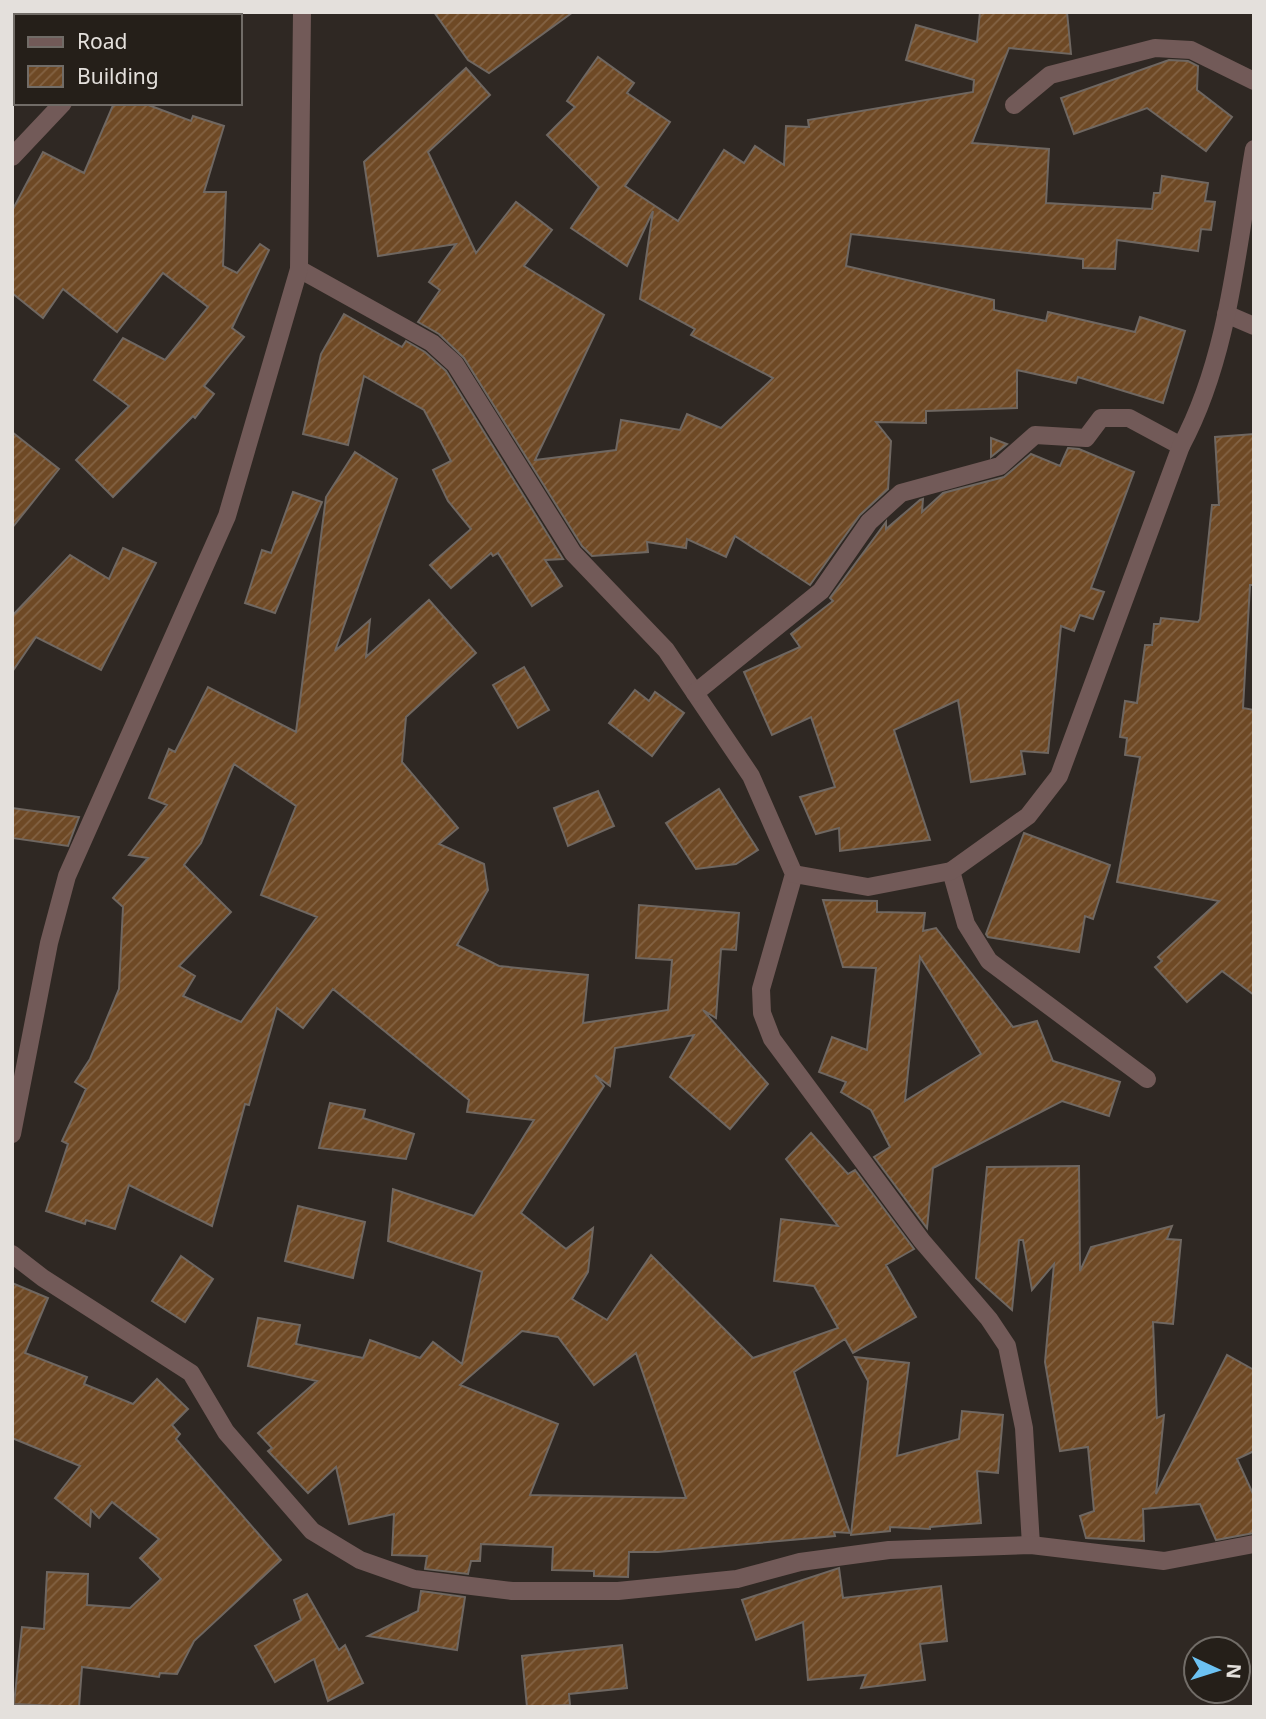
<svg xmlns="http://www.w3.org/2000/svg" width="1266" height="1719" font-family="'Noto Sans',sans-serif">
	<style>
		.building { fill: url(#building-hatch); stroke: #6f6761; stroke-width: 2; fill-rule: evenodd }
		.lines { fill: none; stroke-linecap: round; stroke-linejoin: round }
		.minor { stroke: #725a58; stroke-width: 18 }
	</style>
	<defs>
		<pattern id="building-hatch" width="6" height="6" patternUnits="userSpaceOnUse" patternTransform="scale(1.75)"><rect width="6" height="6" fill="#6e4925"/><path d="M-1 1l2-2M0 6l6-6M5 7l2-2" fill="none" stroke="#836344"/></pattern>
	</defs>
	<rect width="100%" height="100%" fill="#2f2823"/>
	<g class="building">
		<polygon points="434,12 573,12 489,73 468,60"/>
		<polygon points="980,12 1067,12 1071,54 1009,48 972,143 1049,149 1046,203 1152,209 1154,193 1160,193 1162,176 1208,183 1205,201 1215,202 1211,230 1201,229 1198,251 1117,240 1115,269 1083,268 1083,259 851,234 846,266 994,300 994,310 1046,321 1048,312 1135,332 1140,317 1185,331 1163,403 1078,377 1076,383 1017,370 1017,408 926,411 926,423 876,422 891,441 888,489 860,515 810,585 735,536 726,557 687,539 686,548 647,542 648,552 592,556 582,546 464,358 439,334 418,322 440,290 429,282 456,244 378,256 364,162 466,68 490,95 428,152 476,253 516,202 552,230 524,266 604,315 535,460 616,450 621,420 680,430 687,414 721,428 773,378 691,335 695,329 640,299 653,211 627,266 571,228 599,187 547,135 575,107 567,101 598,57 634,83 627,93 670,122 625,186 678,221 724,150 744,163 755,146 784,165 786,126 809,127 808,120 973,92 974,80 906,60 916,25 977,42"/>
		<polygon points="1169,60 1188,61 1198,66 1197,90 1232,117 1206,151 1147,108 1074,134 1061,98"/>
		<polygon points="114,103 143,103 191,121 193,116 224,126 204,192 226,192 223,266 237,273 260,244 269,250 232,328 244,337 204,386 214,394 195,418 193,416 113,497 76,460 129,406 94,380 123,338 165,360 208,307 163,273 117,332 63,289 43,318 12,293 12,211 43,152 84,173"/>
		<polygon points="344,314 402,347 406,341 425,352 446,371 563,559 545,560 562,586 532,606 498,553 493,556 491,553 451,588 430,565 471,529 448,501 433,470 451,461 424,410 364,376 348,445 303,434 321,354"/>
		<polygon points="12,432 59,469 12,528"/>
		<polygon points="1254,434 1254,585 1250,585 1243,708 1254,710 1254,995 1222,971 1187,1002 1155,967 1162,961 1158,957 1219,901 1117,882 1140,757 1125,755 1127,738 1120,737 1125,701 1137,703 1145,645 1152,645 1154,624 1160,624 1161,618 1198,622 1200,619 1212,505 1219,505 1215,437"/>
		<polygon points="991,438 1007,444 991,457"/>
		<polygon points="1068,448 1079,449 1134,472 1091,588 1104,592 1093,619 1080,615 1074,631 1061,626 1048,753 1021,751 1025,774 971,782 958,700 894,730 930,840 840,851 839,828 816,834 800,797 835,787 811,717 772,735 744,672 800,647 791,634 833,601 830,598 886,522 886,529 920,500 923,499 922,512 943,493 1004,477 1031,454 1060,466"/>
		<path d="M355,452L397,479L335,651L370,620L366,657L429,600L476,653L406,717L402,762L458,828L439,844L484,864L488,890L457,945L499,966L588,975L583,1023L668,1010L672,960L636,958L639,905L739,913L736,950L721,949L716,1018L703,1010L768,1084L730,1129L670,1077L694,1035L615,1048L610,1086L595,1075L604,1086L521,1213L566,1249L593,1228L588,1272L572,1299L607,1320L651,1255L753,1358L838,1328L814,1286L774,1281L781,1219L838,1226L786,1159L811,1133L848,1174L855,1170L914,1249L886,1265L916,1317L853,1353L845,1339L794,1372L850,1533L834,1532L835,1536L658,1552H629L628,1577L594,1576V1571L552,1570L553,1547L481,1544L480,1561H471L468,1574L425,1569L427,1556L392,1555L394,1514L349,1524L336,1467L308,1493L268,1451L272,1448L258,1433L317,1381L248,1366L258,1318L300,1325L296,1344L363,1358L370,1340L420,1358L433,1342L462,1364L482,1272L388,1241L393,1189L474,1216L534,1120L467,1112L469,1100L333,989L303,1028L277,1008L249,1105L245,1104L212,1226L129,1185L115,1229L86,1220L85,1224L46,1211L68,1144L62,1141L86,1089L75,1082L90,1059L119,989L123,907L113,898L148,858L129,855L167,805L149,798L169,749L175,752L208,687L296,732L326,497ZM234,764L296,806L261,895L317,917L241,1022L183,996L195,976L179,966L231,912L184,865L201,843ZM522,1331L558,1337L594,1385L636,1353L686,1498L530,1495L558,1424L460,1385Z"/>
		<polygon points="293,492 322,502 275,613 245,603 262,550 271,553"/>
		<polygon points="123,548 156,563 101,670 36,637 12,672 12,616 70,555 109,579"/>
		<polygon points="524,667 549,710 518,728 493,685"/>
		<polygon points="635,690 649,701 655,692 684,713 652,756 609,723"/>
		<polygon points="719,789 758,850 736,864 696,869 666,823"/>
		<polygon points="598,791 614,826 568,846 554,808"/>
		<polygon points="12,808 79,817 68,846 12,838"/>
		<polygon points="1024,833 1110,865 1093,919 1085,916 1079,952 988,937 986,934"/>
		<path d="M823,900L877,901V912L925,913L923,931L936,928L1013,1027L1037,1021L1053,1061L1120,1082L1109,1116L1062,1101L933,1168L927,1228L874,1157L890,1147L871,1110L841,1092L846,1082L819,1072L832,1037L867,1050L876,968L843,967ZM920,957L981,1054L905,1101Z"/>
		<polygon points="330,1103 365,1110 363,1118 414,1134 406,1159 319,1148"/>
		<polygon points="1079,1166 1080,1271 1091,1247 1172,1226 1167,1239 1181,1240 1173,1324 1153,1322 1157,1418 1164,1415 1156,1494 1227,1355 1254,1370 1254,1451 1237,1459 1254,1496 1254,1533 1216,1540 1200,1504 1143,1509 1144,1541 1086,1538 1080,1516 1094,1511 1088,1447 1060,1451 1045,1362 1054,1264 1032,1290 1023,1240 1019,1240 1012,1310 976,1278 987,1167"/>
		<polygon points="298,1206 365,1222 353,1278 285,1261"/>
		<polygon points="181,1256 213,1279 185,1322 152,1301"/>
		<polygon points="12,1283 48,1298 25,1353 87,1377 84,1384 133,1404 157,1379 188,1409 172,1425 180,1434 176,1439 281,1560 194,1641 177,1674 160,1673 159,1677 82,1667 79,1707 14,1704 22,1627 44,1629 47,1572 88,1574 87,1605 130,1608 161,1579 140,1558 159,1539 112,1502 99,1518 91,1510 90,1526 55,1498 80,1466 12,1438"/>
		<polygon points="855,1357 909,1363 897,1456 959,1439 962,1411 1003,1415 998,1473 977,1471 981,1523 930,1527 930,1529 890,1527 890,1531 851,1535 868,1381"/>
		<polygon points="839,1568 843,1598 941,1586 947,1641 920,1644 925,1680 861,1688 866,1675 808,1680 803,1622 756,1640 742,1600"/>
		<polygon points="421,1591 465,1597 457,1650 368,1636 418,1611"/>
		<polygon points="307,1594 339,1650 345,1645 363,1683 328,1701 314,1659 275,1682 255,1646 301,1620 294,1600"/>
		<polygon points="622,1645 627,1688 569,1694 570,1705 527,1707 522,1656"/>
	</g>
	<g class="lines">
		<g class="minor">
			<polyline points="115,16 117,12"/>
			<polyline points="1014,105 1050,75 1155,48 1191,50 1254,81"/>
			<polyline points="12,157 63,103"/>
			<polyline points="299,269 432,343 455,364 573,553 666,650 751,776 794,874 761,989 762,1013 772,1039 922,1241 989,1319 1007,1346 1024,1428 1031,1545"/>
			<polyline points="1226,314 1254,326"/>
			<polyline points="695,693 821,591 869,522 901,493 1000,466 1035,435 1086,438 1101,418 1129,418 1181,446"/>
			<polyline points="951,871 966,924 989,961 1147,1079"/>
			<path d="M794,874L868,887L951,871L1028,816L1059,776L1181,446C1229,357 1237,247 1254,149"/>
			<polyline points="12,1134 49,943 67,876 227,516 299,269 302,12"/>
			<polyline points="12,1254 43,1278 191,1373 226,1432 312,1531 360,1560 414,1579 512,1591 618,1591 737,1579 800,1562 889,1550 1031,1545 1164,1561 1254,1544"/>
		</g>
	</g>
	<rect width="1266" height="1719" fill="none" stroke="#e4e0dc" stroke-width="28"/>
	<rect x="14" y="14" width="228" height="91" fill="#251f19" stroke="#716c67" stroke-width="2"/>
	<rect x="28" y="37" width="35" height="10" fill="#725a58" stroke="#716c67" stroke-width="2"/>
	<text x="77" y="49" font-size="21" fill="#e4e0dc">Road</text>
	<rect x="28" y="66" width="35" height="21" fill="url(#building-hatch)" stroke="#716c67" stroke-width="2"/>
	<text x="77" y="84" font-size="21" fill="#e4e0dc">Building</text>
	<g transform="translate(1217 1670) rotate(94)"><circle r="33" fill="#251f19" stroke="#716c67" stroke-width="2"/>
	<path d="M0-5L12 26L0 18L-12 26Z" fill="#6cc2f3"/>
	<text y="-10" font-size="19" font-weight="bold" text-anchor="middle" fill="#e4e0dc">N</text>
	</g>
</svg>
